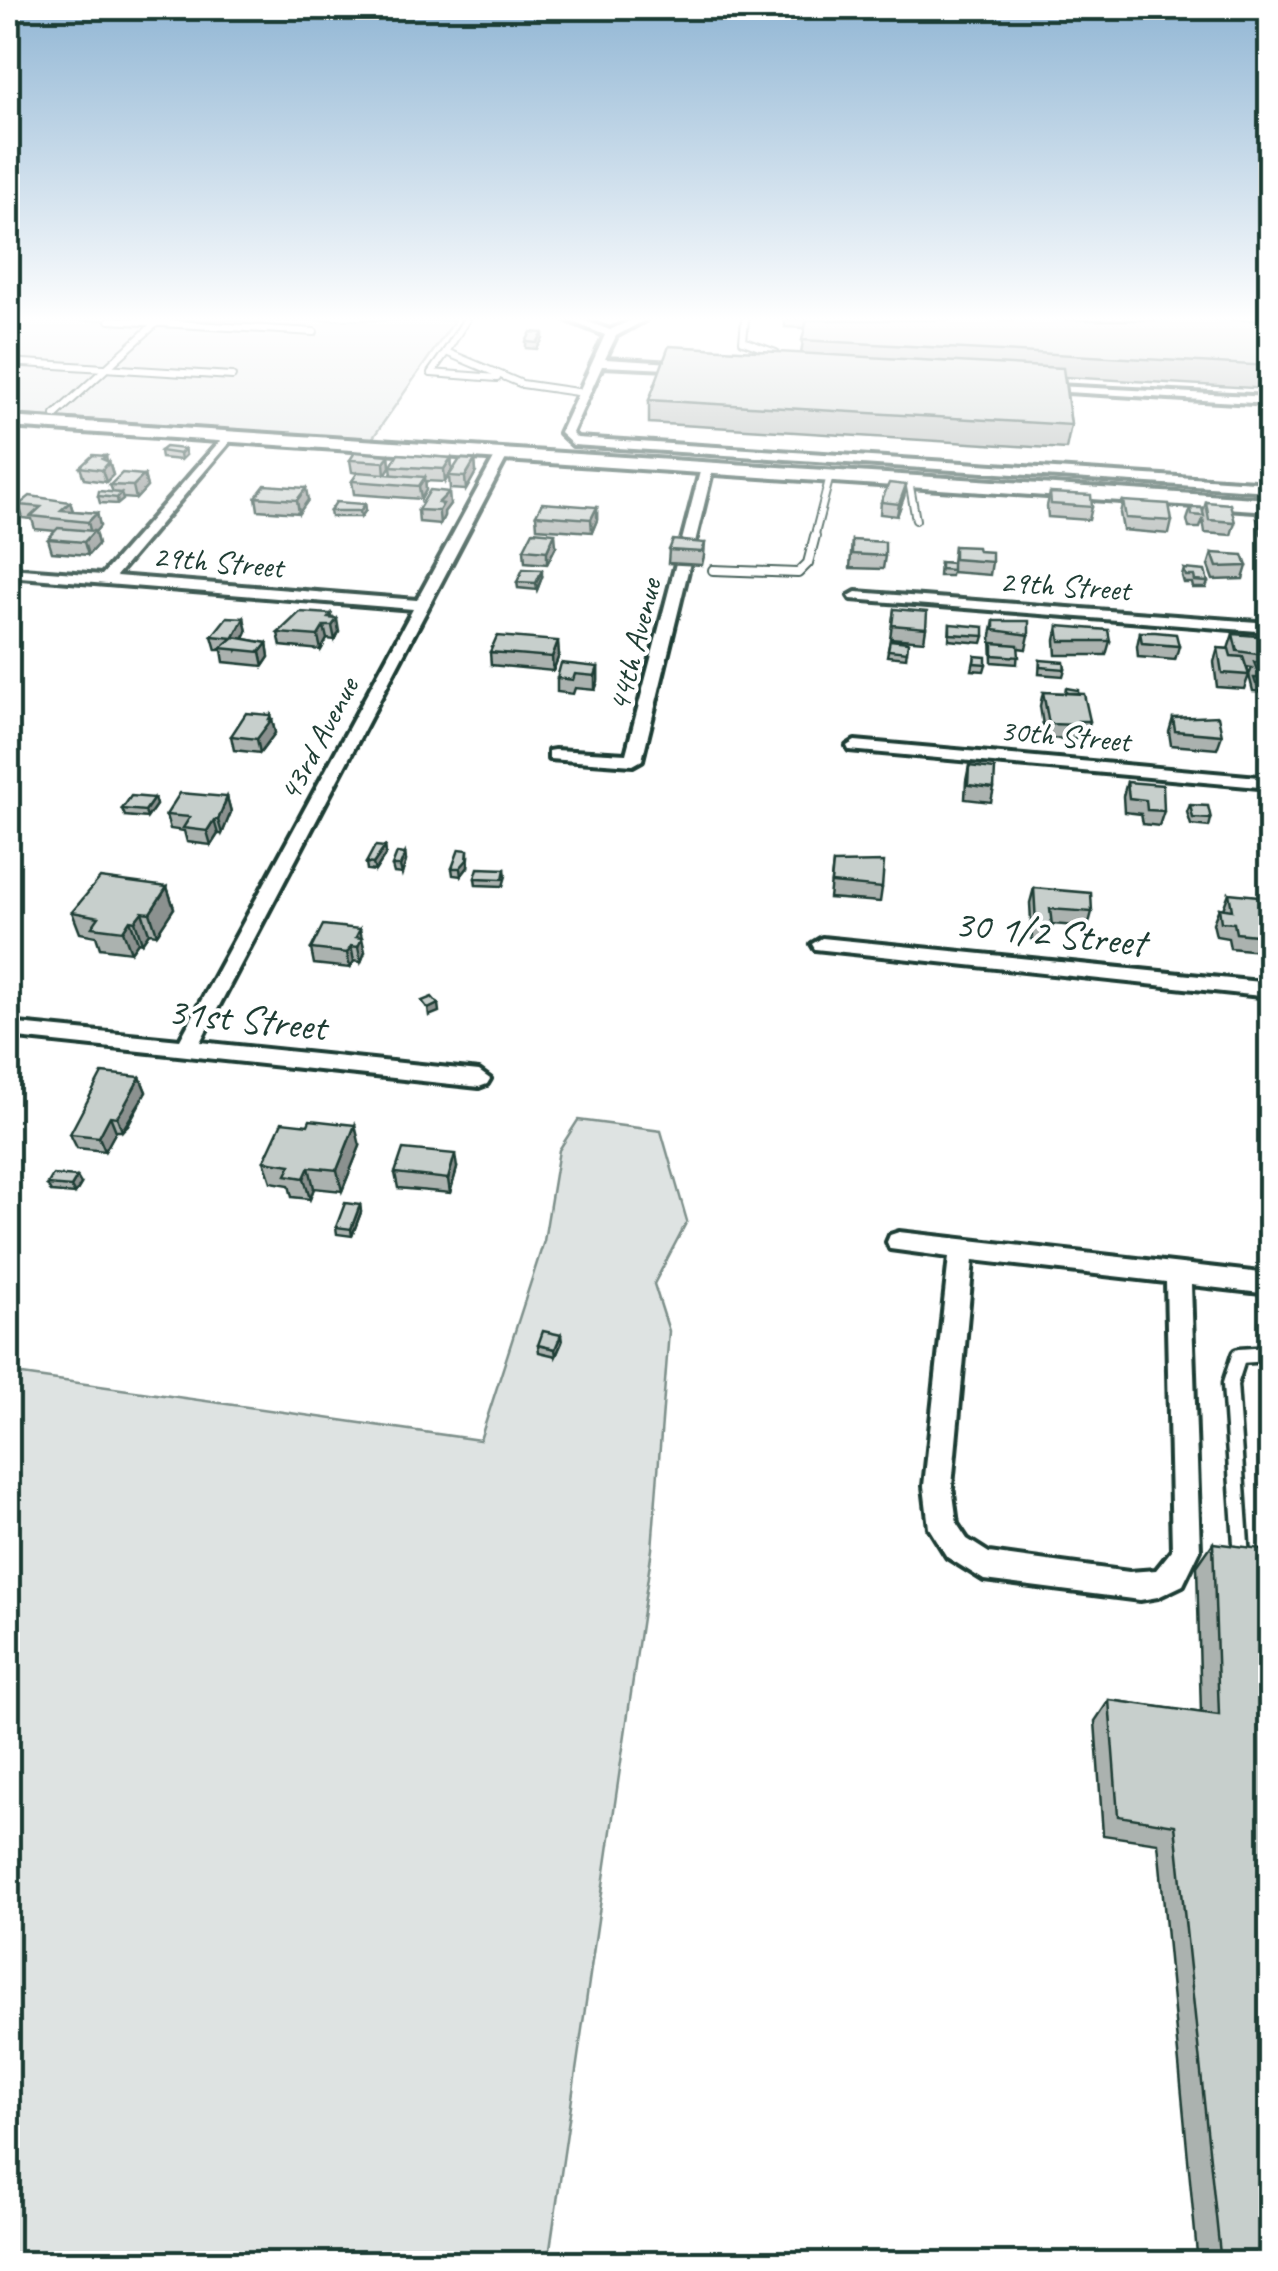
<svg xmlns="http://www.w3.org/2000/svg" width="1278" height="2271" font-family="Caveat,sans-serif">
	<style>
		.green { fill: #dee3e2; stroke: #7e908b; stroke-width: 2.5 }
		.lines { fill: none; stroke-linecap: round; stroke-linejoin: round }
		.lane-far2-casing { stroke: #1f3d34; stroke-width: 10 }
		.lane-far1-casing { stroke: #1f3d34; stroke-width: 12 }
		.lane-casing { stroke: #1f3d34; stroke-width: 21 }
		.street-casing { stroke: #1f3d34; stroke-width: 8 }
		.secondary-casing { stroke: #1f3d34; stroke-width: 8 }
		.lane-far2 { stroke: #fff; stroke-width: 6 }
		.lane-far1 { stroke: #fff; stroke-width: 8 }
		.lane { stroke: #fff; stroke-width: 14 }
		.street { fill: #fff; fill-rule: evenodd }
		.secondary { fill: #fff; fill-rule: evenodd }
		.wall { fill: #abb2af; stroke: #1f3d34; stroke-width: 2.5 }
		.shaded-wall { fill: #8b918f; stroke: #1f3d34; stroke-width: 2.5 }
		.building { fill: #c7cfcc; stroke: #1f3d34; stroke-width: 2.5 }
		.labels { text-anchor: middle; stroke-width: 8; stroke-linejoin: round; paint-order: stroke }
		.far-street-label { font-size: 32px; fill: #1f3d34; stroke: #fff }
		.street-label { font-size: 40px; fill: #1f3d34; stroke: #fff }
	</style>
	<rect width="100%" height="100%" fill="#fff"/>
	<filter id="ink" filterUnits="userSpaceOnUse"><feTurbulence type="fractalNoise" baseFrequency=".01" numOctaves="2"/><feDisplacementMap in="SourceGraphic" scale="20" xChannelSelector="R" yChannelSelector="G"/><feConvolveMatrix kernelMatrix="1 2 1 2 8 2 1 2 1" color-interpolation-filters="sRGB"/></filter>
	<g filter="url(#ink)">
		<g class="green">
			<polygon points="8,320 455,320 372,439 8,414"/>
			<polygon points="578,1120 661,1131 687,1221 654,1284 669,1331 652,1549 548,2263 8,2264 8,1373 480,1440 544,1241 559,1150"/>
		</g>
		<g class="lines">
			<g class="lane-far2-casing">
				<g id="lane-far2">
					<polyline points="110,320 314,332"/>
					<polyline points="466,320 446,352 522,384 584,393"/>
					<polyline points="745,320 743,341 776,353"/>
					<polyline points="446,352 431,373 497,378"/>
					<polyline points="8,362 232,376"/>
					<polyline points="55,415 156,323"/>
					<polyline points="909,481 916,520"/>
					<polyline points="814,538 830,476"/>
				</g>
			</g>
			<g class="lane-far1-casing">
				<polyline id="lane-far1" points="713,570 798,573 808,563 815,536"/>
			</g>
			<g class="lane-casing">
				<polyline id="lane" points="1242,1558 1230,1384 1239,1356 1270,1354"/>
			</g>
			<g class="street-casing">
				<g id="street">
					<polygon points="567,320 583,320 610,330 631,320 645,320 616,336 605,359 690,364 696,367 690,370 602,366 572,433 577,438 1270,483 1270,491 573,445 560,433 605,335"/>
					<polygon points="1037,385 1270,397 1270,404 1033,390"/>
					<polygon points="228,432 232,433 232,439 116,576 417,600 496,455 502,451 508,455 200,1042 479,1071 490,1079 487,1084 479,1087 8,1037 8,1023 180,1040 413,609 8,576 8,568 102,575"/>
					<polygon points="707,464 713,468 642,760 633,765 549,759 549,751 555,750 626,754 701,468"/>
					<polygon points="1256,501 1268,504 1270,536 1263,532"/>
					<polygon points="856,592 1270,623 1270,632 851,599 849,596"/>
					<polygon points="855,741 1270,778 1270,788 849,750 847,746"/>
					<polygon points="822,938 1270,983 1270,997 815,949 812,944"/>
					<path d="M899,1232L1270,1274V1294L1191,1285L1200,1550L1183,1585L1158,1597L1140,1600L984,1580L947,1557L929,1528L924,1486L949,1257L890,1249L887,1242L890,1235ZM973,1260L1166,1282L1172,1550L1156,1570L1129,1572L989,1553L967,1539L957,1524L952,1486Z"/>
				</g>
			</g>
			<g class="secondary-casing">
				<polygon id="secondary" points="8,417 1270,499 1270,511 8,427"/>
			</g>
			<use href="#lane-far2" class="lane-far2"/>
			<use href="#lane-far1" class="lane-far1"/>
			<use href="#lane" class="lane"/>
			<use href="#street" class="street"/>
			<use href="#secondary" class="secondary"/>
		</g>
		<g class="wall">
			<polygon points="785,320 1267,320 1270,329 1270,389 1065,377 1071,425 1066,449 649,423 649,400 801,354 805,328 785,327"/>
			<polygon points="543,333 543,339 537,349 526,348 526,342"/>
			<polygon points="184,449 186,455 181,460 161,458 160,451"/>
			<polygon points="389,455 390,467 385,474 392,475 391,466 451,458 452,470 445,482 425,481 426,490 421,499 354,494 352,481 358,473 352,472 350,460"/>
			<polygon points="475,460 476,472 466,490 450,489 449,476"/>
			<polygon points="109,462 113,475 106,482 84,479 80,467"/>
			<polygon points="144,475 147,487 136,499 123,498 118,504 100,503 98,496 113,492 110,485"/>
			<polygon points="906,485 904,497 897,516 880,514 881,502"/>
			<polygon points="1050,493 1092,507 1089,520 1048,517 1047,506"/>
			<polygon points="256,497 308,500 299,513 258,510"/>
			<polygon points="1123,501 1172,521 1169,534 1123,530 1120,513"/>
			<polygon points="70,502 73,511 97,513 100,526 95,532 98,544 88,555 52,552 48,539 56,531 35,529 32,519 23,518 19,505"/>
			<polygon points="1206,502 1235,522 1231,535 1205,533 1203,519 1200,528 1189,528 1187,520 1191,508 1203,512"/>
			<polygon points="365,504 366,510 361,517 331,517 330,511"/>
			<polygon points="450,504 444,512 444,516 440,524 419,522 418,510"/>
			<polygon points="597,507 597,520 592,532 537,528 536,515"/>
			<polygon points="852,540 885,556 883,569 850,568"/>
			<polygon points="705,543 704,556 702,565 668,563 669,550"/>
			<polygon points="556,546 547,564 525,562 524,549"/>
			<polygon points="954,546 978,551 992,562 990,575 952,572 951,576 939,576 940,562 952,563"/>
			<polygon points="1212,553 1247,566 1243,579 1213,580 1208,566"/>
			<polygon points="1184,569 1208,582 1206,588 1193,588 1192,583 1184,583 1182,576"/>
			<polygon points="542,577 537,590 518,588 517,582"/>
			<polygon points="894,609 926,628 924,641 890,638"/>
			<polygon points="331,614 339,632 335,640 327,639 321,650 281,646 278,633"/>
			<polygon points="244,618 247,632 244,639 267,643 269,657 263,666 224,662 222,650 216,650 212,636"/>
			<polygon points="994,621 1029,635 1026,649 1018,648 1017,664 992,662 991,635"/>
			<polygon points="950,624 984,636 982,643 949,640"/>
			<polygon points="1058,626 1110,641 1106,655 1056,655 1055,640"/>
			<polygon points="1140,632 1179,646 1175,660 1138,657 1137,646"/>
			<polygon points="1233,634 1270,639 1270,692 1253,691 1249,675 1252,668 1247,667 1249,675 1244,689 1217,687 1214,662 1218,648 1228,649"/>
			<polygon points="890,640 908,642 906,658 887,656"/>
			<polygon points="490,652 559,655 553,671 491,665"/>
			<polygon points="975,656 986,664 984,671 972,670"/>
			<polygon points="1040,660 1065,669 1063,676 1039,674"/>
			<polygon points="598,667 598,681 595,690 575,688 573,694 557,692 557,678"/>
			<polygon points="1066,688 1078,693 1090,721 1086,735 1077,735 1075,739 1045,738 1040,706 1043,692 1065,693"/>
			<polygon points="1268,701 1270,701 1270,739 1263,714"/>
			<polygon points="271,715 275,733 260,753 234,750 231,736"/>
			<polygon points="1173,718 1222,735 1217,749 1171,745 1169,732"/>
			<polygon points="969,766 994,788 991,802 965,799 966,781"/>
			<polygon points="1127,782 1164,811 1159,826 1143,824 1141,814 1124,812 1123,796"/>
			<polygon points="227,797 231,812 222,834 218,834 211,845 187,842 184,831 170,829 166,815"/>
			<polygon points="154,798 156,805 147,818 125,816 122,809"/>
			<polygon points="1190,805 1211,819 1209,827 1191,825 1187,812"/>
			<polygon points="385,847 386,854 375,871 367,870 366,863"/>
			<polygon points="405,854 406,861 402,874 394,873 392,866"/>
			<polygon points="469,857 468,867 461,876 453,875 452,868"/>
			<polygon points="833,863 882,888 880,902 829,898"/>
			<polygon points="505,869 506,876 503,886 476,885 475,878"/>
			<polygon points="167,887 174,908 157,934 149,933 142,943 138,942 131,952 100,948 96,936 80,933 72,912"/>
			<polygon points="1034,888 1092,912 1088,927 1052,924 1048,940 1032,939 1030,903"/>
			<polygon points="1229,893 1266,936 1260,951 1230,948 1228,938 1216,936 1213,923 1219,908 1223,909"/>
			<polygon points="361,938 365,952 361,962 354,961 350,968 314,964 311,949"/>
			<polygon points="140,1077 146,1092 128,1125 122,1131 116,1131 105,1151 77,1148 70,1134"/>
			<polygon points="360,1146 342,1191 314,1188 310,1199 292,1197 289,1185 271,1182 264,1161"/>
			<polygon points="457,1168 450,1193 398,1188 395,1173"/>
			<polygon points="81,1184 75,1194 51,1192 47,1185"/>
			<polygon points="360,1205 361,1212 352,1236 337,1234 336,1227"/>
			<polygon points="562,1342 556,1356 539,1352 538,1345"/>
			<polygon points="1213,1543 1270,2264 1198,2264 1158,1843 1103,1835 1095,1721 1109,1700 1201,1713 1197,1566"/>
		</g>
		<g class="shaded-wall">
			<polygon points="184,449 186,455 181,460 180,454"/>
			<polygon points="389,455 390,467 385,475 384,462"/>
			<polygon points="106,456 108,464 109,462 113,475 106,482 102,470 102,459"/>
			<polygon points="451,458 452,470 445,482 444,469"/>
			<polygon points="475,460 476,472 466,490 465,477"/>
			<polygon points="144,475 147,487 136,499 133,486"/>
			<polygon points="425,477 426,490 421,499 419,486"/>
			<polygon points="906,485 904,497 897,516 899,504"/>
			<polygon points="306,488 308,500 299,513 297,500"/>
			<polygon points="449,492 450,504 444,512 444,516 440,524 438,503"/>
			<polygon points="121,493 123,500 118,504 117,498"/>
			<polygon points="70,502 74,515 61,510"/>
			<polygon points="365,504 366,510 361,517 360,511"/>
			<polygon points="597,507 597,520 592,532 591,519"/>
			<polygon points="97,513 100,526 95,532 98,544 88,555 84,542 91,534 88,522"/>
			<polygon points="555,533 556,546 547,564 547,551"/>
			<polygon points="542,570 542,577 537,590 536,583"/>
			<polygon points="331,614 333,625 337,619 339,632 335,640 332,626 328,618"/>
			<polygon points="244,618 247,632 237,650 234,637"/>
			<polygon points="324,626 327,639 321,650 318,636"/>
			<polygon points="558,641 559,655 553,671 552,657"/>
			<polygon points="267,643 269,657 263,666 260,652"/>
			<polygon points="598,667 598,681 595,690 595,676"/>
			<polygon points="271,715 275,733 260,753 257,739"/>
			<polygon points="227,797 231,812 222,834 218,820"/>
			<polygon points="154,798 156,805 147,818 145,811"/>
			<polygon points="214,820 218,834 211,845 207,831"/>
			<polygon points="385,847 386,854 375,871 373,864"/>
			<polygon points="468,850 468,867 461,876 460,868"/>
			<polygon points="405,854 406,861 402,874 400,866"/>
			<polygon points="167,887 174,908 157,934 150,913"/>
			<polygon points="142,912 149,933 142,943 135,921"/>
			<polygon points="130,920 138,942 131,952 123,931"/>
			<polygon points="360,929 365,952 361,962 356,937"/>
			<polygon points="351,946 354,961 350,968 347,953"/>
			<polygon points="438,1004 439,1012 429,1016 428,1009"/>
			<polygon points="140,1077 146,1092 122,1131 117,1117"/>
			<polygon points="110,1116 116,1131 105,1151 99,1137"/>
			<polygon points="355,1125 360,1146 342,1191 337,1170"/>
			<polygon points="455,1154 457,1168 450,1193 448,1179"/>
			<polygon points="309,1167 314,1188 310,1199 304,1178"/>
			<polygon points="77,1177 81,1184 75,1194 71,1187"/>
			<polygon points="360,1205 361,1212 352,1236 351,1229"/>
			<polygon points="561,1335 562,1342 556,1356 555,1349"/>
		</g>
		<g class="building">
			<polygon points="807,320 1267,320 1270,329 1270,366 802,340"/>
			<polygon points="531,332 543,333 537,343 526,342"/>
			<polygon points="669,346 1063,368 1071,425 649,400"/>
			<polygon points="165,447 184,449 180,454 160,451"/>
			<polygon points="355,452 389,455 384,462 350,460"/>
			<polygon points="398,454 451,458 444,469 391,466"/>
			<polygon points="93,455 106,456 102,459 109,462 102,470 80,467"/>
			<polygon points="460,459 475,460 465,477 449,476"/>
			<polygon points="358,472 425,477 419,486 352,481"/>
			<polygon points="122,473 144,475 133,486 110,485"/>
			<polygon points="889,483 906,485 899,504 881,502"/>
			<polygon points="265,485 306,488 297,500 256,497"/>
			<polygon points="430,490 449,492 438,503 443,504 439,511 418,510"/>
			<polygon points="99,491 121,493 117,498 98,496"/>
			<polygon points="1050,493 1091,495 1092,507 1051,504"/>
			<polygon points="30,496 70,502 61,510 97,513 88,522 31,516 41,507 19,505"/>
			<polygon points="1123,501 1169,504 1172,521 1126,518"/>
			<polygon points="336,502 365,504 360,511 330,511"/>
			<polygon points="1206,502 1230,504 1235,522 1209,520"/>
			<polygon points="542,503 597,507 591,519 536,515"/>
			<polygon points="1191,508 1202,508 1204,516 1192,515"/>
			<polygon points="58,528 94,531 84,542 48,539"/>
			<polygon points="533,531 555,533 547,551 524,549"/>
			<polygon points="673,540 705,543 702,552 669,550"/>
			<polygon points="852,540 885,542 885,556 852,554"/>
			<polygon points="954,546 977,547 978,551 992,552 992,562 954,559"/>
			<polygon points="1212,553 1243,555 1247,566 1217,567"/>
			<polygon points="940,562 952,563 952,570 940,569"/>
			<polygon points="523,569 542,570 536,583 517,582"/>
			<polygon points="1184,569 1205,571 1208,582 1195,581 1194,576 1186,576"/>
			<polygon points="894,609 927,612 926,628 892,625"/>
			<polygon points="300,612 331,614 328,618 337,619 332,626 324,626 318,636 278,633"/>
			<polygon points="227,617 244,618 234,637 267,643 260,652 221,648 233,638 212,636"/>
			<polygon points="994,621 1029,621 1029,635 994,630"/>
			<polygon points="950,624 984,627 984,636 950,634"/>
			<polygon points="1058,626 1108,630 1110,641 1060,641"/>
			<polygon points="1140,632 1155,632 1176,634 1179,646 1142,643"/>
			<polygon points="1233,634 1270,637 1270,656 1237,651"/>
			<polygon points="497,636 558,641 552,657 490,652"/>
			<polygon points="890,640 908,642 907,652 888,650"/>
			<polygon points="993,643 1018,645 1019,657 993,655"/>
			<polygon points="1218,648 1229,649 1231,656 1243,657 1249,675 1222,673"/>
			<polygon points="975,656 986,657 986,664 974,663"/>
			<polygon points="1040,660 1064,662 1065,669 1040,667"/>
			<polygon points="1254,662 1270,663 1270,672 1257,670"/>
			<polygon points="561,663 598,667 595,676 575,674 573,680 557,678"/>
			<polygon points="1254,678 1270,679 1270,685 1256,684"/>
			<polygon points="1066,688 1078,690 1078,693 1066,693"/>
			<polygon points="1043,692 1084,694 1090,721 1078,721 1079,725 1049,724"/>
			<polygon points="246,713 271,715 269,719 272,719 257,739 231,736"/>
			<polygon points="1218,716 1222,735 1175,731 1173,718"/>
			<polygon points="969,766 995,769 994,788 968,785"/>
			<polygon points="1127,782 1163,785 1164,811 1147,810 1146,800 1129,798"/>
			<polygon points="180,793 227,797 218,820 214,820 207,831 183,828 190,817 166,815"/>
			<polygon points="131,796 154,798 145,811 122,809"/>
			<polygon points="1190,805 1208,806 1211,819 1193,818"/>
			<polygon points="375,846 385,847 373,864 366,863"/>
			<polygon points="459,849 468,850 467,860 460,868 452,868"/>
			<polygon points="397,853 405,854 400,866 392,866"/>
			<polygon points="884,862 882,888 831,883 833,863"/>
			<polygon points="478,868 505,869 503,879 475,878"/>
			<polygon points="100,878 167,887 150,913 142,912 135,921 130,920 123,931 92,927 99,917 72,912"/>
			<polygon points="1034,888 1091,893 1092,912 1050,909 1052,926 1036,924"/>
			<polygon points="1229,893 1258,896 1266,936 1236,933 1234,923 1221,922 1219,908 1232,910"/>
			<polygon points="323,925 360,929 356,937 362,938 358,947 351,946 347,953 311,949"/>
			<polygon points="432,997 438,1004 428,1009 422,1001"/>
			<polygon points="102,1073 140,1077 122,1110 117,1117 110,1116 99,1137 70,1134"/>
			<polygon points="310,1120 355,1125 337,1170 309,1167 304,1178 286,1175 291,1165 264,1161 282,1122 308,1125"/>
			<polygon points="403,1149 455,1154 448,1179 395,1173"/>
			<polygon points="53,1175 77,1177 71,1187 47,1185"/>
			<polygon points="345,1203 360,1205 351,1229 336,1227"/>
			<polygon points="543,1331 561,1335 555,1349 538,1345"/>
			<polygon points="1213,1543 1270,1550 1270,2264 1221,2264 1175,1825 1118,1816 1109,1700 1219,1715"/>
		</g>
	</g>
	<linearGradient id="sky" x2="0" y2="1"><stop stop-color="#91b6d4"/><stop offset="0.5" stop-color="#fff"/><stop offset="1" stop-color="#fff" stop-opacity="0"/></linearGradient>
	<rect width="1278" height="638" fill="url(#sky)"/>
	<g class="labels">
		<g class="far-street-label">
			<text transform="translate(218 561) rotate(5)" y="11">29th Street</text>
			<text transform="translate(1065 585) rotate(4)" y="11">29th Street</text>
			<text transform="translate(634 645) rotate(-76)" y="11">44th Avenue</text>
			<text transform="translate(1065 735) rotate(5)" y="11">30th Street</text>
			<text transform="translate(318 739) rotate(-62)" y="11">43rd Avenue</text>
		</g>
		<g class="street-label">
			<text transform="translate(1050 932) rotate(6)" y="14">30 1/2 Street</text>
			<text transform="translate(247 1018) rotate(6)" y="14">31st Street</text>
		</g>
	</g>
	<rect width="1278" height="2271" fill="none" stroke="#fff" stroke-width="40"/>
	<rect x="20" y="20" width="1238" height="2231" fill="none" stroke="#1f3d34" stroke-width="4" filter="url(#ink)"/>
</svg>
